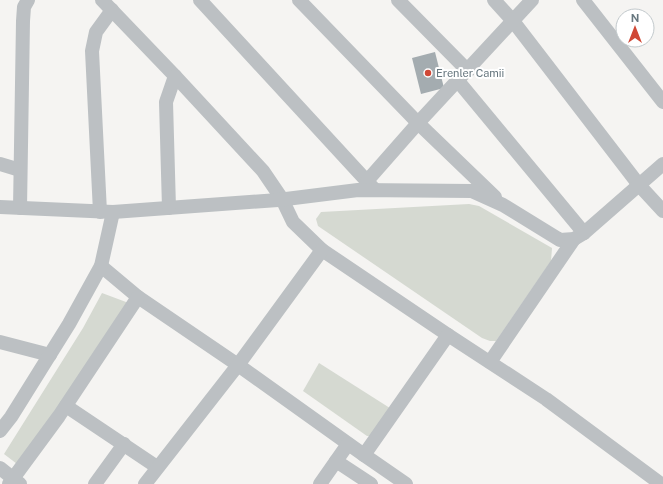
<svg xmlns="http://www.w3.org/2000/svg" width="663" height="484" font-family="'Public Sans',sans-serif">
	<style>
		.green { fill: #d5d9d1 }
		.building { fill: #a4acb0 }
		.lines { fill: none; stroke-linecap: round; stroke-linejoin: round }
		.minor { stroke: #bcc0c3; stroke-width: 14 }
		.poi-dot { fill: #d04836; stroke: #fff; stroke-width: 1.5 }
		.labels { text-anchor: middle; stroke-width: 4; stroke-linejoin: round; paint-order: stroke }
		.poi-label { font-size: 11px; fill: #67777f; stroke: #fff; text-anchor: start }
	</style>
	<rect width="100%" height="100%" fill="#f5f4f2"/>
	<g class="green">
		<polygon points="469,204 479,206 552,248 551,261 496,341 490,341 482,338 318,226 316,219 321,212"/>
		<polygon points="102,293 134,305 21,467 4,454 83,328"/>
		<polygon points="319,363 393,410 374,436 367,436 303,391"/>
	</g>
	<polygon class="building" points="435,52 444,88 421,94 412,58"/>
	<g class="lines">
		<g class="minor">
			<polyline points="102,0 175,76 263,171 282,199 293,222 322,250 448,335 546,399 661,484"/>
			<polyline points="200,0 375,190"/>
			<polyline points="299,0 418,123 495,197"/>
			<polyline points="398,0 468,71"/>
			<polyline points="494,0 513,21 639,185 663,211"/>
			<polyline points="583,0 663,102"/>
			<polyline points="458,81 584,233"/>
			<polyline points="0,164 20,170"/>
			<polyline points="367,181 418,123 532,0"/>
			<polyline points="0,207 113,212 278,200 358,190 472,191 503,205 560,240 574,239 584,233 663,164"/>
			<polyline points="20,208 23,21 24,7 28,0"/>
			<polyline points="169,208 166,102 175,76"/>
			<polyline points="100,212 92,51 96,32 112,10"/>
			<polyline points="101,266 138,297 238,365 364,455 406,484"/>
			<polyline points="0,342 50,355"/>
			<polyline points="490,362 574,239"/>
			<polyline points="66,406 157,467"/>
			<polyline points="0,431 11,417 69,324 101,266 113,212"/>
			<polyline points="364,455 448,335"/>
			<polyline points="336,461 371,484"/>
			<polyline points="0,468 20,484"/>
			<polyline points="9,484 59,416 138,297"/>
			<polyline points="95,484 124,444"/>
			<polyline points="145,484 238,365 322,250"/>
			<polyline points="320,484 348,444"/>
		</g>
	</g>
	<circle class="poi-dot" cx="428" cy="73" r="4"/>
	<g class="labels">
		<g class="poi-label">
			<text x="436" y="77">Erenler Camii</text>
		</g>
	</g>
	<g transform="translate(635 28)"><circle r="19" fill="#ffffff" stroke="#c2c9cc"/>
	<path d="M0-3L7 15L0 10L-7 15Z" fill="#d04836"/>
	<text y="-6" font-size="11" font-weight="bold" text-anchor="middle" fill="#67777f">N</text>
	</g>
</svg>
